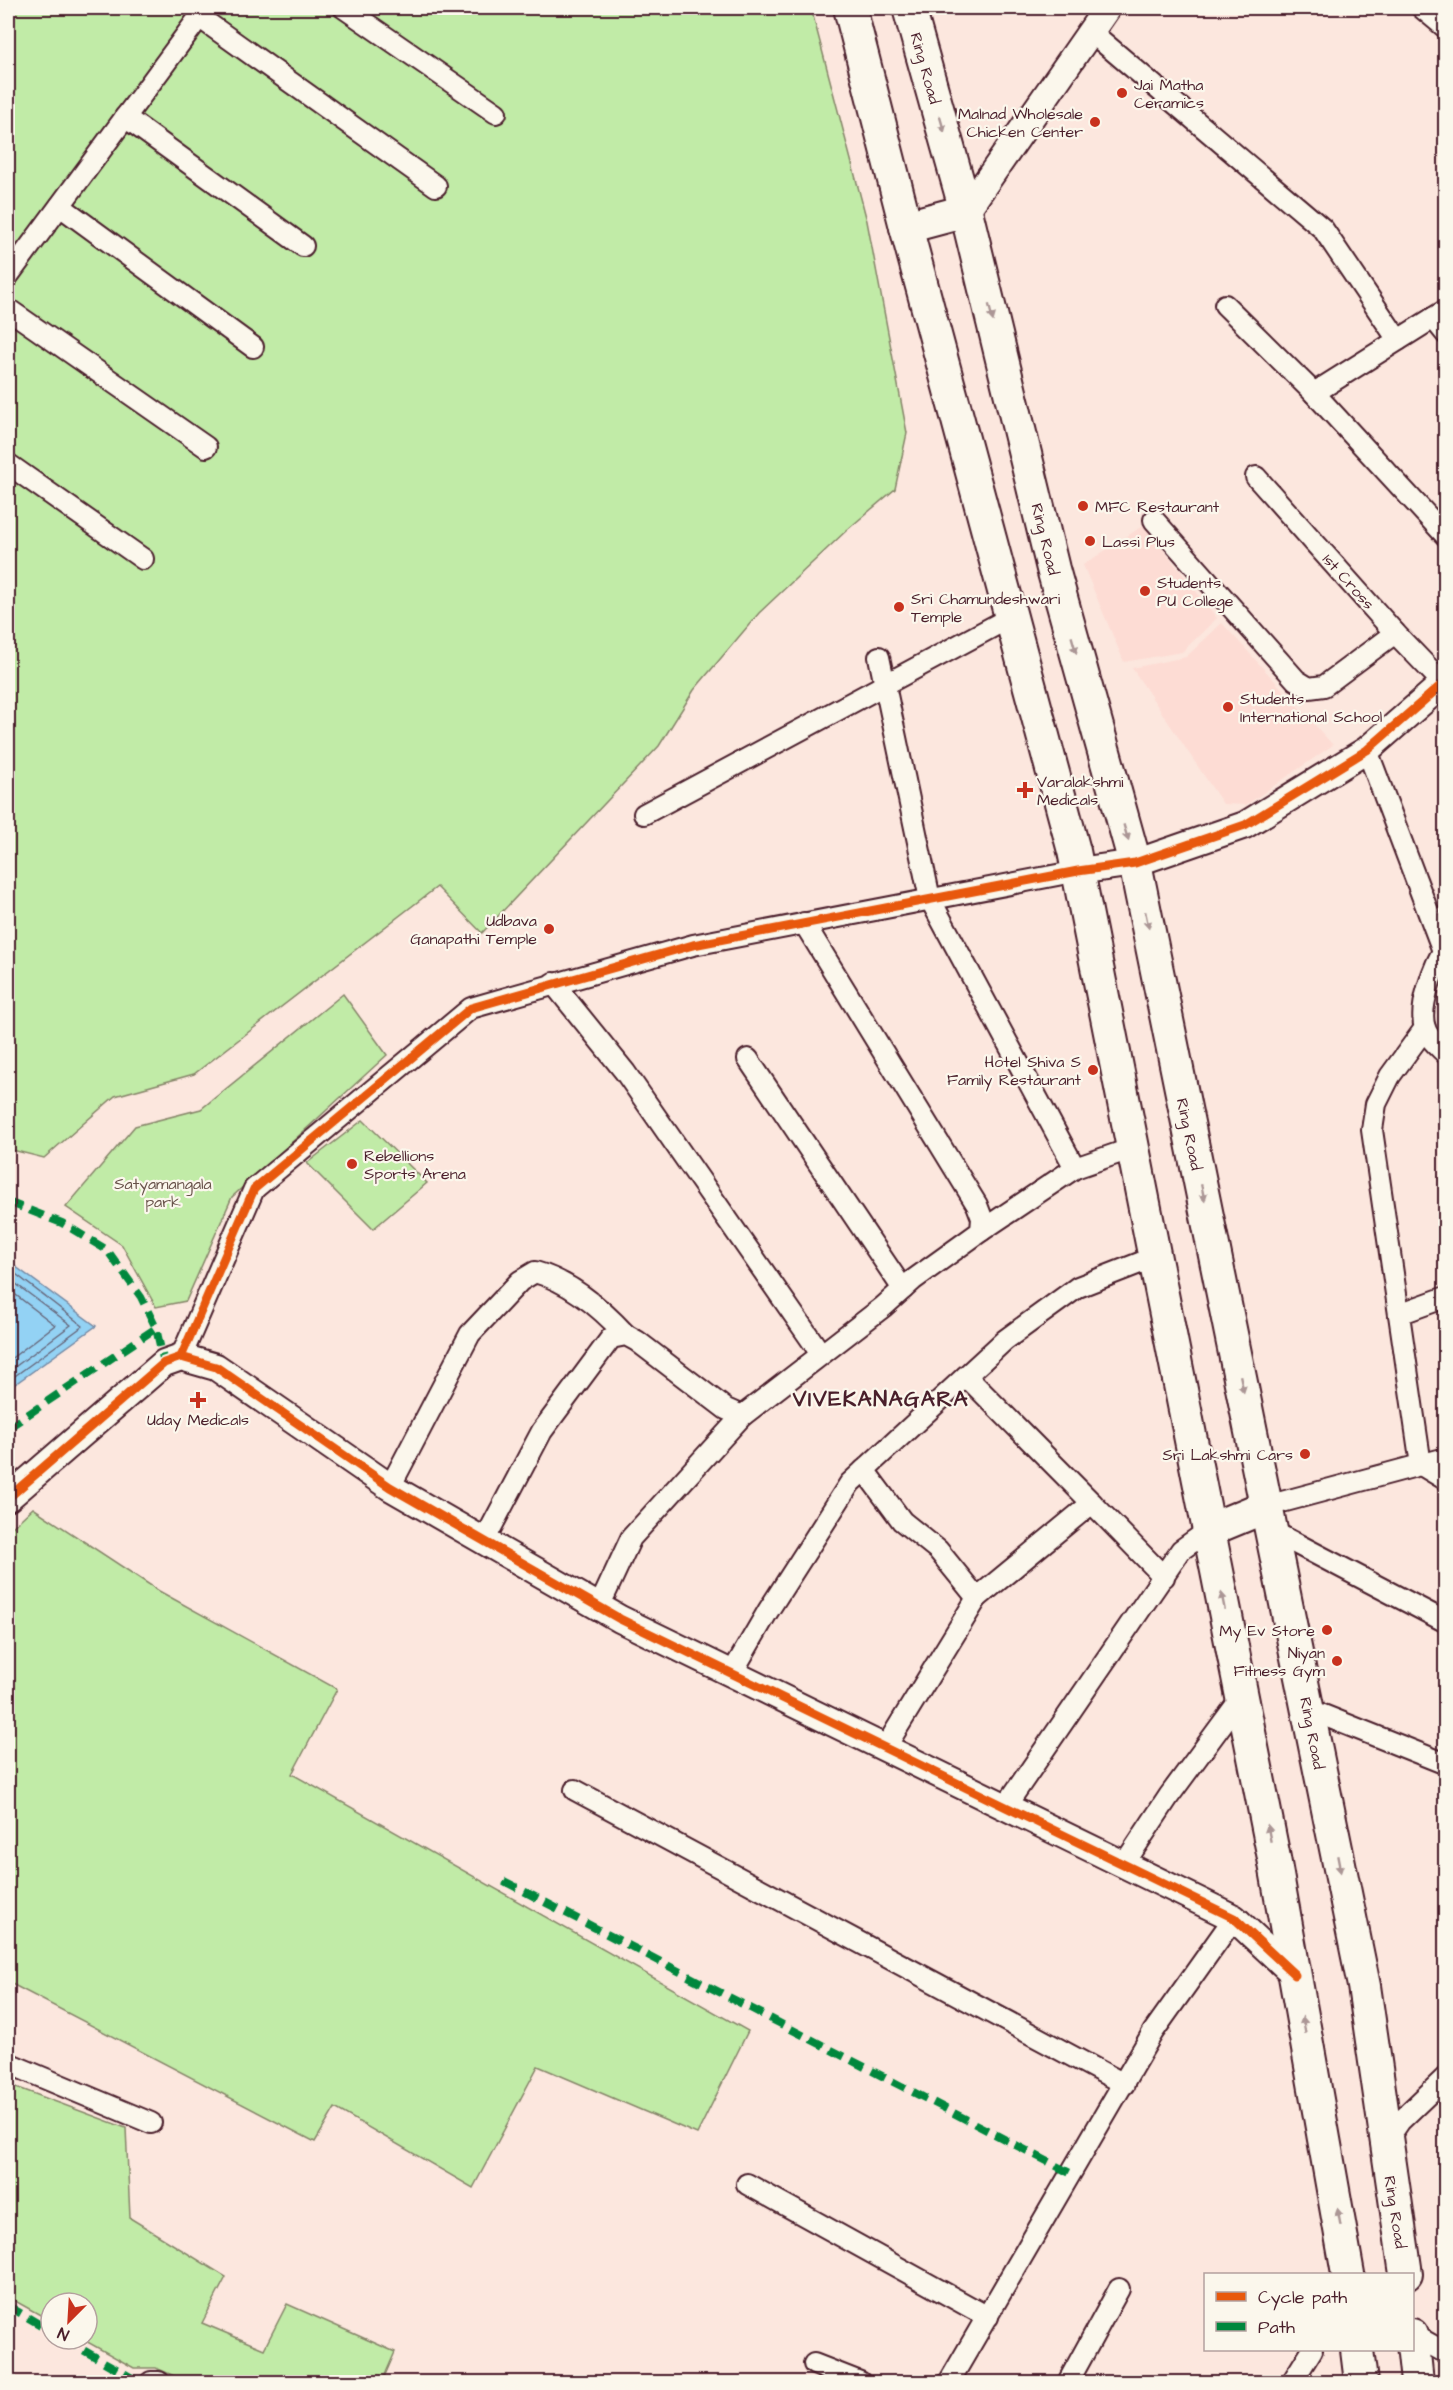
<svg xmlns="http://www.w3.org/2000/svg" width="1453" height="2390" font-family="'Architects Daughter',sans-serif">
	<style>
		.built { fill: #fddcd4 }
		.green { fill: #c1eba7; stroke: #868569; stroke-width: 1.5 }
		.water { fill: #93d2f4; stroke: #768aa4; stroke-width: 1.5 }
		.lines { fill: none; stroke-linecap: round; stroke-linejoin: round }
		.shore { stroke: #67677b; stroke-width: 1.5 }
		.minor-casing { stroke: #4a1f2b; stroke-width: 24 }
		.tertiary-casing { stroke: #4a1f2b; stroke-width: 30 }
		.primary-casing { stroke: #4a1f2b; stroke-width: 36 }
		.minor { stroke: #fbf7ec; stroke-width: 20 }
		.tertiary { stroke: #fbf7ec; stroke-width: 26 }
		.primary { stroke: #fbf7ec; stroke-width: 32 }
		.quiet { stroke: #00873e; stroke-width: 8; stroke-dasharray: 15 8; stroke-linecap: butt }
		.cycleway-casing { stroke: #fbf7ec; stroke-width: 13 }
		.cycleway { stroke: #e8590c; stroke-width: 9 }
		.oneway { fill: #ab9695 }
		.poi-dot { fill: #c8321e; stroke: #fbf7ec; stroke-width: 2 }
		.labels { text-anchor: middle; stroke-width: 4.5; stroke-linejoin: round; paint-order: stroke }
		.street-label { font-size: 16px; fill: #4a1f2b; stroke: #fbf7ec }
		.poi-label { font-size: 16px; fill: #4a1f2b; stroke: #fbf7ec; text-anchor: start }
		.park-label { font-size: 16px; fill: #68524a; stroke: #fbf7ec }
		.district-label { font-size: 22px; font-weight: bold; letter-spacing: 1.5px; fill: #4a1f2b; stroke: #fbf7ec }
	</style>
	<rect width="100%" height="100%" fill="#fce7de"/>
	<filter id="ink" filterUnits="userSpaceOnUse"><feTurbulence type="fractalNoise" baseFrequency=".0167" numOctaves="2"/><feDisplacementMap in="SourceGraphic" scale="12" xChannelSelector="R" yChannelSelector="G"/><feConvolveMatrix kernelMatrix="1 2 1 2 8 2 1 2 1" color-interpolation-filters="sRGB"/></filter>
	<g filter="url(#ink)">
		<g class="built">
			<polygon points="1144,525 1217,618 1182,652 1124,662 1083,565"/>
			<polygon points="1222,623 1333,745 1246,805 1223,804 1132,668 1186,657"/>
		</g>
		<g class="green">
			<polygon points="8,8 811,8 867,221 907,433 895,489 847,530 759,613 694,690 659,746 482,933 437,887 194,1074 115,1096 44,1158 8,1149"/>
			<polygon points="343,994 387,1055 232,1197 186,1301 156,1307 122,1245 66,1207 135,1126 201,1109"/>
			<polygon points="363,1120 427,1183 373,1229 307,1163"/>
			<polygon points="33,1508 159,1591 337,1689 292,1774 748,2031 697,2134 538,2066 473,2188 335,2108 315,2142 8,1982 8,1531"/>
			<polygon points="8,2084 126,2128 130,2218 226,2277 202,2323 264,2349 287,2304 395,2352 382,2382 188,2382 156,2368 134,2368 82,2339 87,2339 87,2303 51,2303 51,2321 8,2297"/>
		</g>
		<polygon class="water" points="8,1261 96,1326 8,1389"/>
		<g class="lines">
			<g class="shore">
				<polyline points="8,1268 83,1326 8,1381"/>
				<polyline points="8,1278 71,1325 8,1372"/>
				<polyline points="8,1289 55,1325 8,1361"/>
			</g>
			<g class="minor-casing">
				<g id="minor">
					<polyline points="344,8 496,113"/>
					<polyline points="1422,8 1446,28"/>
					<polyline points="199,17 436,186"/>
					<polyline points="1091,32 1323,229 1398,340"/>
					<polyline points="125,117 303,246"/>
					<polyline points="60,206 253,347"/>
					<polyline points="8,276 206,8"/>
					<polyline points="1225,305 1314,393 1446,536"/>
					<polyline points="8,309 206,447"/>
					<polyline points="1433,318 1446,334"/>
					<polyline points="1314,393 1446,310"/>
					<polyline points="8,464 143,559"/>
					<polyline points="1256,477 1395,633 1443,683"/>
					<polyline points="1154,520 1296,680 1309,688 1324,686 1395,633"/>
					<polyline points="879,657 930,899 1075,1168"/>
					<polyline points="1367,750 1443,951"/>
					<polyline points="644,814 1011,617"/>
					<path d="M1446,947C1434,964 1418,1008 1425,1028C1428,1038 1438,1046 1446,1054"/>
					<polyline points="553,983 625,1072 821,1354"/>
					<polyline points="1425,1028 1390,1076 1376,1104 1372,1130 1421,1465 1446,1480"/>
					<polyline points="748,1059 903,1289"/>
					<polyline points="981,1231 1075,1168 1133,1148"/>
					<polyline points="1399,1314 1446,1297"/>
					<polyline points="181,1357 254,1189 471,1008 693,945 1078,871"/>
					<polyline points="966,1376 1092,1503"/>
					<polyline points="864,1470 902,1521 938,1550 977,1598"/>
					<path d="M390,1487L470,1334L520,1281L535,1272C571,1282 602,1309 626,1335"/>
					<polyline points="1267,1506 1446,1458"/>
					<polyline points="1272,1531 1446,1622"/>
					<polyline points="484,1541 542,1431 611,1338 626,1335 637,1341 726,1409 742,1416"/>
					<polyline points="599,1607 631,1538 742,1416 883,1307 913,1280 981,1231 982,1218 977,1205 804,923"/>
					<polyline points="732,1673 768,1611 850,1483 1005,1340 1078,1287 1155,1257"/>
					<polyline points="1308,1709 1446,1764"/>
					<polyline points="885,1748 977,1598 1092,1503 1164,1577"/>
					<polyline points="575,1790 1124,2084"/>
					<polyline points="1005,1807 1181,1550 1209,1530"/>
					<polyline points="1124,1864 1169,1796 1242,1697"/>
					<polyline points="8,2063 151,2123"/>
					<polyline points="1385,2143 1400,2121 1446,2077"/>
					<polyline points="747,2184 988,2317"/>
					<polyline points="1412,2334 1446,2353"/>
					<polyline points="814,2364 860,2382"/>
					<polyline points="151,2382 159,2382"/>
					<polyline points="949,2382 1153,2032 1234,1918"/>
					<polyline points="1068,2382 1119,2289"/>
					<polyline points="1292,2382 1312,2350"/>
				</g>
			</g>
			<g class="tertiary-casing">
				<g id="tertiary">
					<polyline points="966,211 1107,8"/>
					<polyline points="1078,871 1135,863 1245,825 1367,750 1446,681"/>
					<polyline points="8,1498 164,1363 181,1357 216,1367 390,1487 620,1619 1234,1918 1295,1975"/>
				</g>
			</g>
			<g class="primary-casing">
				<g id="primary">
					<polyline points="850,8 906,227 1074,851 1274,1858 1348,2274"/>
					<polyline points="909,8 966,211 1053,569 1135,863 1364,1986 1406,2274"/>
					<polyline points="906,227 966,211"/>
					<polyline points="1209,1530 1267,1506"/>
					<polyline points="1412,2335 1417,2382"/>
					<polyline points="1357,2350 1361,2382"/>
				</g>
			</g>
			<use href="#minor" class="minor"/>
			<use href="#tertiary" class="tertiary"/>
			<use href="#primary" class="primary"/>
			<g class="quiet">
				<polyline points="8,1202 62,1223 107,1250 141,1297 156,1328 164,1363"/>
				<polyline points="8,1428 156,1328"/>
				<polyline points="504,1881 1072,2174"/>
				<polyline points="8,2306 51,2331"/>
				<polyline points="64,2339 139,2382"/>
			</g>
			<g class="cycleway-casing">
				<g id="cycleway">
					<polyline points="181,1357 254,1189 471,1008 693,945 1078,871 1135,863 1245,825 1367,750 1446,681"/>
					<polyline points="8,1498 164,1363 181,1357 216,1367 390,1487 620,1619 1234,1918 1295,1975"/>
				</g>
			</g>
			<use href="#cycleway" class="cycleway"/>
		</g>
		<defs><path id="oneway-solid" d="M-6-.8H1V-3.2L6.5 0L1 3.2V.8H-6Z" transform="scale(1.5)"/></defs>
		<g class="oneway">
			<use href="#oneway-solid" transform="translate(942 124) rotate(74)"/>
			<use href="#oneway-solid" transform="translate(991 313) rotate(76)"/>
			<use href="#oneway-solid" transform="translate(1074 645) rotate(74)"/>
			<use href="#oneway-solid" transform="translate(1126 833) rotate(74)"/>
			<use href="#oneway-solid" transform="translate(1147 920) rotate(78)"/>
			<use href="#oneway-solid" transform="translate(1203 1193) rotate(78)"/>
			<use href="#oneway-solid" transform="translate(1242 1384) rotate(78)"/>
			<use href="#oneway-solid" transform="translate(1223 1601) rotate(-101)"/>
			<use href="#oneway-solid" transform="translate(1269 1833) rotate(-101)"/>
			<use href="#oneway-solid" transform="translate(1339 1864) rotate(79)"/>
			<use href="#oneway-solid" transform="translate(1304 2025) rotate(-100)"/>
			<use href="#oneway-solid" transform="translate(1339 2217) rotate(-100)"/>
		</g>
	</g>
	<g class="poi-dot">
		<circle cx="1122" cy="93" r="6"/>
		<circle cx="1095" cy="122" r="6"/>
		<circle cx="1083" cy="506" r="6"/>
		<circle cx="1090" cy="541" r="6"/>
		<circle cx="1145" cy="591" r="6"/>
		<circle cx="899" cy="607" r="6"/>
		<circle cx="1228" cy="707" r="6"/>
		<path d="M1022 781h6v6h6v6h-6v6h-6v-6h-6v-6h6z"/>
		<circle cx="549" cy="929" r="6"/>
		<circle cx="1093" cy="1070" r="6"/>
		<circle cx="352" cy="1164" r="6"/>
		<path d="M195 1391h6v6h6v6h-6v6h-6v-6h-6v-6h6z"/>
		<circle cx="1305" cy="1454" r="6"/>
		<circle cx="1327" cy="1630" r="6"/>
		<circle cx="1337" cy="1661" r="6"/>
	</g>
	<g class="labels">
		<g class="street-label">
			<text transform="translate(926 68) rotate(74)" y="6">Ring Road</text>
			<text transform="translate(1046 539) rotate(76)" y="6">Ring Road</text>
			<text transform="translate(1349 581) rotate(48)" y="6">1st Cross</text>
			<text transform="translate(1190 1134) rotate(78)" y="6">Ring Road</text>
			<text transform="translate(1313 1733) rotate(79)" y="6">Ring Road</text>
			<text transform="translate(1396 2212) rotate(81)" y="6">Ring Road</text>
		</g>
		<g class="poi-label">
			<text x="1134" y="90">Jai Matha<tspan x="1134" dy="18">Ceramics</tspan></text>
			<text x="1083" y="119" text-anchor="end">Malnad Wholesale<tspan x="1083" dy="18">Chicken Center</tspan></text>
			<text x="1095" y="512">MFC Restaurant</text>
			<text x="1102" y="547">Lassi Plus</text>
			<text x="1157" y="588">Students<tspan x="1157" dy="18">PU College</tspan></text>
			<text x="911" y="604">Sri Chamundeshwari<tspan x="911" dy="18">Temple</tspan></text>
			<text x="1240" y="704">Students<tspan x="1240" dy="18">International School</tspan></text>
			<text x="1037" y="787">Varalakshmi<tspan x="1037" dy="18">Medicals</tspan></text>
			<text x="537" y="926" text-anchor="end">Udbava<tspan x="537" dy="18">Ganapathi Temple</tspan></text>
			<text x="1081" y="1067" text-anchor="end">Hotel Shiva S<tspan x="1081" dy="18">Family Restaurant</tspan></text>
			<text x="364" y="1161">Rebellions<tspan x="364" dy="18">Sports Arena</tspan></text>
			<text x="198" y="1425" text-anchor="middle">Uday Medicals</text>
			<text x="1293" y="1460" text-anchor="end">Sri Lakshmi Cars</text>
			<text x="1315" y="1636" text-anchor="end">My Ev Store</text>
			<text x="1325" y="1658" text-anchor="end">Niyan<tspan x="1325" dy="18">Fitness Gym</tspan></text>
		</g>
		<g class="park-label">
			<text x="163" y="1189">Satyamangala<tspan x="163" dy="18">park</tspan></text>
		</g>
		<g class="district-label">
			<text x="881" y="1406">VIVEKANAGARA</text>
		</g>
	</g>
	<rect width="1453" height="2390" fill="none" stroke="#fbf7ec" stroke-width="30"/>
	<rect x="15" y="15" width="1423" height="2360" fill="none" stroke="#4a1f2b" stroke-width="2" filter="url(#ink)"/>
	<rect x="1204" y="2273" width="210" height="78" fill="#fbf7ec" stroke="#b4a19f" stroke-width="1.5"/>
	<rect x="1216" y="2292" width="30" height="9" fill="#e8590c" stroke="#b4a19f" stroke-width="1.5"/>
	<text x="1258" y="2303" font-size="18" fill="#4a1f2b">Cycle path</text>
	<rect x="1216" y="2322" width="30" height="9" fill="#00873e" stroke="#b4a19f" stroke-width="1.5"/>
	<text x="1258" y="2333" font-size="18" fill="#4a1f2b">Path</text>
	<g transform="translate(69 2321) rotate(204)"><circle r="28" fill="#fbf7ec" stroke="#b4a19f" stroke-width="1.5"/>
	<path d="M0-4.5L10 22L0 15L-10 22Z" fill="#c8321e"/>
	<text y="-9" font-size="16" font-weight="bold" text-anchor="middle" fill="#4a1f2b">N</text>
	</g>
</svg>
